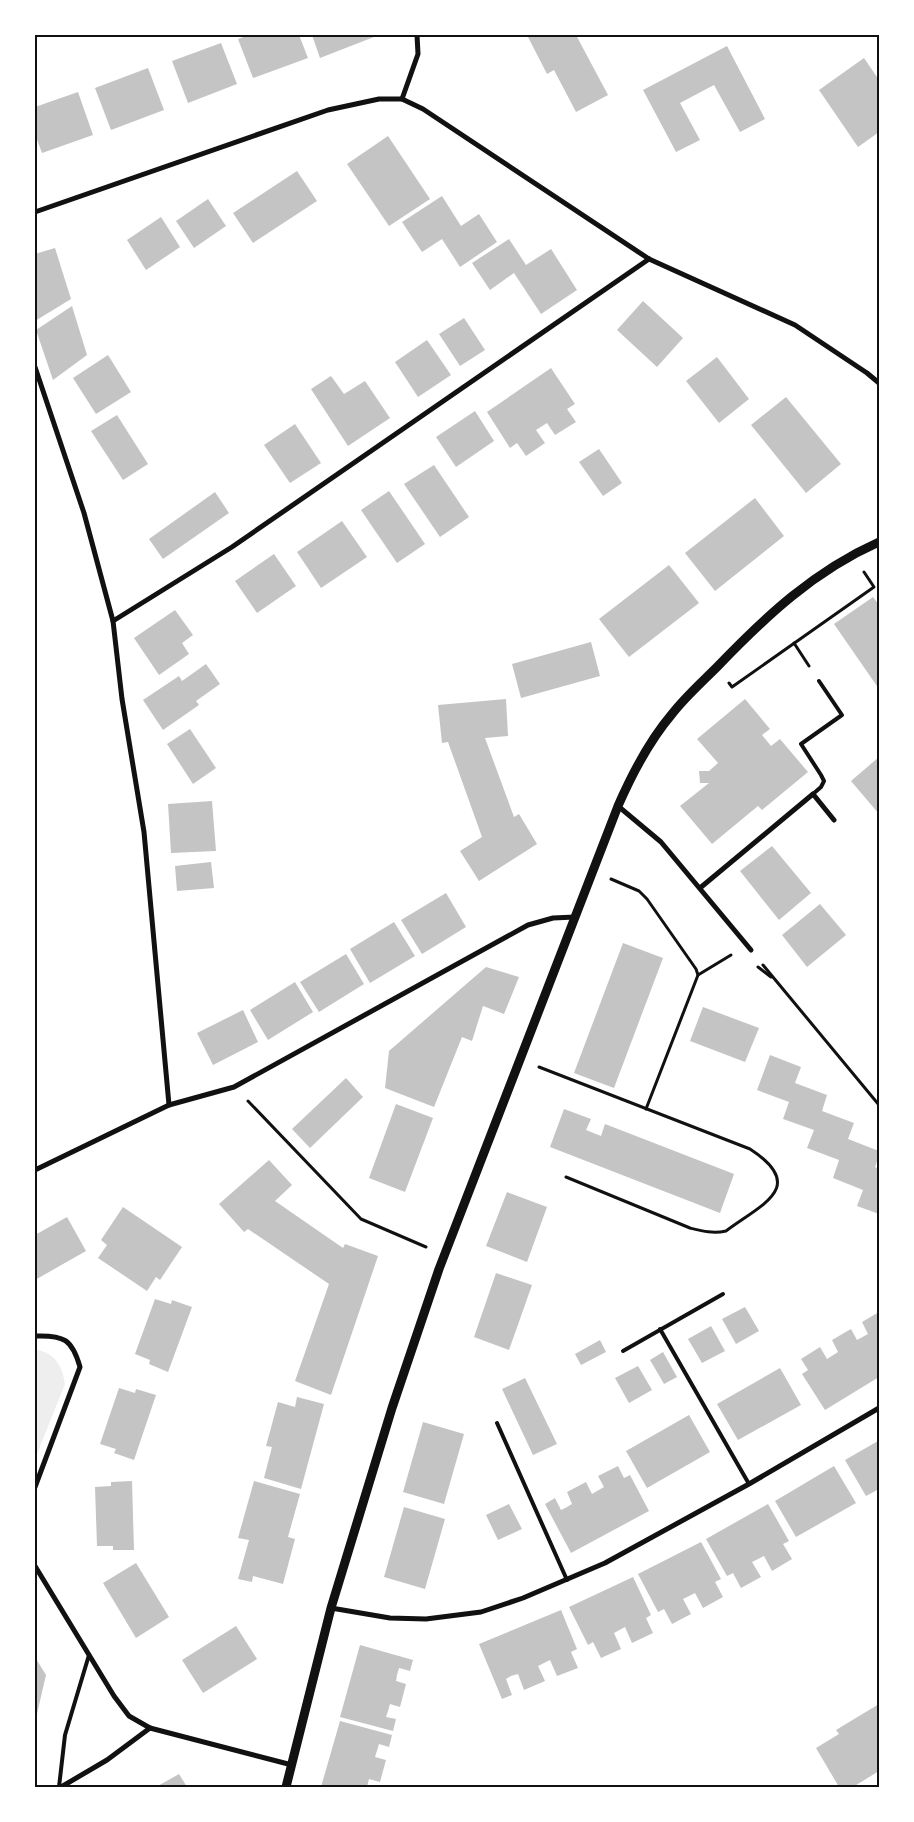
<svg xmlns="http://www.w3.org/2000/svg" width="914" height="1822" font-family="Cabin,sans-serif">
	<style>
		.green { fill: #eee }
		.building { fill: #c4c4c4 }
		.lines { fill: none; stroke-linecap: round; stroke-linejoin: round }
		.path { stroke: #111; stroke-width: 3 }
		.service { stroke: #111; stroke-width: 4 }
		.minor { stroke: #111; stroke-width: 5 }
		.tertiary { stroke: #111; stroke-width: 9 }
		.neatline { fill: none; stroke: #111; stroke-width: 2 }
	</style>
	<rect width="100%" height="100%" fill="#fff"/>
	<path class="green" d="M35,1350C55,1352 62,1366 65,1384L35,1459Z"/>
	<g class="building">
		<polygon points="249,35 299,35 308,58 253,78 238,39"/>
		<polygon points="312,35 379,35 320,58"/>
		<polygon points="527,35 576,35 608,95 576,112 554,70 547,74"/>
		<polygon points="221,43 237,84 188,103 172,61"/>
		<polygon points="727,46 765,119 740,132 714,85 680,103 700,140 676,152 643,90"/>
		<polygon points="864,58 879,80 879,132 858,147 819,90"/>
		<polygon points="148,68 164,110 111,130 95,88"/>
		<polygon points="78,92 93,135 42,153 35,134 35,107"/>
		<polygon points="388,136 430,199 389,226 347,164"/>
		<polygon points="297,171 317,201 253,243 233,213"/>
		<polygon points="442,196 461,226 479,214 497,242 460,267 442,239 422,252 402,222"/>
		<polygon points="208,199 226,226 194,248 176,221"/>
		<polygon points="161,217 180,247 146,270 127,240"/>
		<polygon points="509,239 526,265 551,249 577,290 541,314 514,273 490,290 472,263"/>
		<polygon points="55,248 71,299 35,321 35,254"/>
		<polygon points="643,301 683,338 657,367 617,330"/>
		<polygon points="72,306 87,355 53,380 36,330"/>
		<polygon points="464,318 485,350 460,366 439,334"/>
		<polygon points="427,340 451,375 418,397 395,362"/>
		<polygon points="108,355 131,392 96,414 73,378"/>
		<polygon points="717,357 749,399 719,423 686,381"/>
		<polygon points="551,368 575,404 567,409 576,422 555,435 547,423 536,430 545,443 526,456 517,443 510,448 487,412"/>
		<polygon points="331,376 344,394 365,381 390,418 348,446 311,389"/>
		<polygon points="786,397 841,464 806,493 751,425"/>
		<polygon points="475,411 494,441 456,467 436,437"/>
		<polygon points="117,415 148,464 123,480 91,431"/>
		<polygon points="295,424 321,463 290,483 264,445"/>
		<polygon points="599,449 622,483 603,496 579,462"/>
		<polygon points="434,465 469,517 440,537 404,484"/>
		<polygon points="389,491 425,544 397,563 361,510"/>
		<polygon points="215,492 229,513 163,559 149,539"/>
		<polygon points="755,498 784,536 715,591 685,553"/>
		<polygon points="342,521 367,557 321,588 297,552"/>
		<polygon points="274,554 296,586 257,613 235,581"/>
		<polygon points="669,565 699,603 629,657 599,619"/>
		<polygon points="873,597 879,605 879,689 834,624"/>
		<polygon points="175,610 193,635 182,643 189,654 159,675 134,638"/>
		<polygon points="591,642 600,676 521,698 512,664"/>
		<polygon points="206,664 220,684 196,701 199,705 163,730 143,700 179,676 182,681"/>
		<polygon points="506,699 508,736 485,738 514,817 519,814 537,844 479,881 460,851 482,837 448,742 442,743 438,705"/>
		<polygon points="745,699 770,729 762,735 771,746 780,739 808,772 762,810 758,806 712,844 680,806 709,783 700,783 699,771 709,771 718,763 697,739"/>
		<polygon points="190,729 216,768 193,784 167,744"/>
		<polygon points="879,757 879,814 851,781"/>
		<polygon points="212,801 216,851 171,853 168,804"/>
		<polygon points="772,846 811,893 779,920 740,871"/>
		<polygon points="211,862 214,888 177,891 175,866"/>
		<polygon points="446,893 466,927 422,954 401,920"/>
		<polygon points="820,904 846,935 807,967 782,935"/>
		<polygon points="394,922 415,956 370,983 350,949"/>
		<polygon points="623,943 663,958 614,1088 574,1073"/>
		<polygon points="346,954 364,984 319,1012 300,982"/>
		<polygon points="486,967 519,977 504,1014 483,1006 472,1041 462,1037 434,1107 385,1088 389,1051"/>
		<polygon points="295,982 313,1012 268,1040 250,1010"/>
		<polygon points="703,1007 759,1028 745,1062 690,1041"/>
		<polygon points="243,1010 258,1042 213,1065 197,1033"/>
		<polygon points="770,1055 801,1067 795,1083 827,1095 822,1111 854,1123 848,1139 879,1151 879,1156 875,1167 879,1169 879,1214 857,1206 863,1190 833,1178 839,1160 807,1148 814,1130 783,1119 789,1102 757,1090"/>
		<polygon points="346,1078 363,1097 310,1148 292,1129"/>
		<polygon points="396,1104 433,1118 405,1192 369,1178"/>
		<polygon points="564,1109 591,1119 586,1130 601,1136 605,1124 734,1174 720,1213 550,1147"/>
		<polygon points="269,1160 292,1185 275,1201 343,1248 345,1244 378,1256 331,1395 295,1381 329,1284 248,1229 244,1232 219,1204"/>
		<polygon points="507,1192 547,1207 527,1262 486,1246"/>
		<polygon points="123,1207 182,1247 160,1280 156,1277 147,1291 98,1258 107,1245 101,1240"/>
		<polygon points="67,1217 86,1251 35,1280 35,1235"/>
		<polygon points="496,1273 532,1285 509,1350 474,1337"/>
		<polygon points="155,1299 171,1304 172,1300 192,1307 168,1372 149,1364 150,1360 135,1354"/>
		<polygon points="745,1307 759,1331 736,1344 722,1319"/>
		<polygon points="879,1312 879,1377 825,1410 802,1374 808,1370 801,1359 820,1347 827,1359 838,1352 832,1340 851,1329 857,1340 868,1334 862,1322"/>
		<polygon points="711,1326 725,1351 702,1363 688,1339"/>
		<polygon points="600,1340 606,1352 581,1365 575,1354"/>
		<polygon points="663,1352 677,1377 664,1384 650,1360"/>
		<polygon points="638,1366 652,1390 629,1403 615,1378"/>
		<polygon points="780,1368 801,1405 738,1440 717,1404"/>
		<polygon points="525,1378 557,1444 533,1455 502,1389"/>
		<polygon points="119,1388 135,1393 136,1389 156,1395 134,1460 114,1453 116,1449 100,1444"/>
		<polygon points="297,1397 324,1404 301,1489 264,1478 272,1447 266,1446 278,1402 295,1407"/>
		<polygon points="689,1415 710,1452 647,1488 626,1451"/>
		<polygon points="423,1422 464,1434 444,1504 403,1492"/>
		<polygon points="878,1441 879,1466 877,1468 879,1472 879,1489 866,1496 845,1460"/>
		<polygon points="618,1466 624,1478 630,1475 649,1511 571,1553 545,1504 555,1498 561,1510 567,1507 572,1504 567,1492 586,1482 592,1494 604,1487 598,1476"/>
		<polygon points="834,1466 856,1503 796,1537 775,1501"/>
		<polygon points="132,1481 134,1550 113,1550 113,1546 97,1546 95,1487 111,1486 111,1482"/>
		<polygon points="254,1481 300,1494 288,1537 295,1539 283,1584 253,1576 252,1582 238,1579 249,1540 238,1538"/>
		<polygon points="509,1504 522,1529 498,1540 486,1515"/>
		<polygon points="768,1504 789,1541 783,1544 792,1559 772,1571 764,1556 752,1562 761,1577 741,1588 733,1573 727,1576 706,1539"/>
		<polygon points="404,1507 445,1519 425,1589 384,1577"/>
		<polygon points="701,1542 721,1579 715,1582 723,1597 703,1608 695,1593 683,1599 691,1614 672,1624 664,1609 658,1612 638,1574"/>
		<polygon points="136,1563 169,1617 136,1638 103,1583"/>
		<polygon points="633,1577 651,1615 646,1618 653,1633 632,1643 625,1627 614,1633 621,1649 601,1658 593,1642 588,1645 569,1607"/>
		<polygon points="561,1610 577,1649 571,1652 578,1668 557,1676 550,1660 538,1666 545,1681 524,1690 518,1674 511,1676 506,1679 512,1695 502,1699 479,1644"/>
		<polygon points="236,1626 257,1659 203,1693 182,1660"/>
		<polygon points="360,1645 413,1660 410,1671 399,1668 397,1675 396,1681 406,1684 400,1707 390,1704 388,1711 386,1717 396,1719 393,1731 340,1717"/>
		<polygon points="35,1657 46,1675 36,1718 35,1718"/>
		<polygon points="879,1704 879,1771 853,1787 839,1787 816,1748 839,1734 836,1730"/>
		<polygon points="340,1721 392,1735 389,1747 379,1744 375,1757 386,1760 380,1782 369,1779 367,1787 321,1787"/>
		<polygon points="179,1774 187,1787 156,1787"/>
	</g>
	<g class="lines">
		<g class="path">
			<polyline points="794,643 809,666"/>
			<polyline points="729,683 732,687 874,587 864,572"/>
			<polyline points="611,879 639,891 647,899 696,969 698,975 646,1109"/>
			<polyline points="763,965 879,1105"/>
			<polyline points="758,967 771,977"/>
			<polyline points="698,975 731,955"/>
			<path d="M539,1067L750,1149C808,1187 762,1204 726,1231C713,1234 702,1231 690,1228L566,1177"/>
			<polyline points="248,1101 361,1219 426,1247"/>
		</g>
		<g class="service">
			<polyline points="813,794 821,787 824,781 821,775 801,744 842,715 819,681"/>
			<polyline points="660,1329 749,1484"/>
			<polyline points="623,1351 723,1294"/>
			<polyline points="497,1423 567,1580"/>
			<polyline points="59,1787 65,1735 89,1655"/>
		</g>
		<g class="minor">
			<polyline points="402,99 418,54 417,35"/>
			<polyline points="35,212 328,110 379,99 402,99 423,109 649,259 795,325 867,373 879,383"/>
			<polyline points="35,367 84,513 113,621 122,699 144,832 169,1105"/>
			<polyline points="113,621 232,547 649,259"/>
			<polyline points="618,806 661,842 751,950"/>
			<polyline points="700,888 813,794 834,820"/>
			<polyline points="35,1170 169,1105 234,1087 528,925 553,918 575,917"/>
			<path d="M35,1336C64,1335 72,1339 80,1367L35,1487"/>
			<polyline points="35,1566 114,1696 129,1716 150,1728 292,1765"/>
			<polyline points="331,1608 390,1618 426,1619 481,1612 523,1598 605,1563 749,1484 879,1408"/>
			<polyline points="61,1787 107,1760 150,1728"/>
		</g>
		<path class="tertiary" d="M286,1787L331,1608L392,1408L439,1269L618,806C632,774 649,741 672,714C685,697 702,682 717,667C766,616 814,571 879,542"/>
	</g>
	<rect width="914" height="1822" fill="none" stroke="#ffffff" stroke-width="72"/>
	<rect x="36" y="36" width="842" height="1750" class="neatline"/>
</svg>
